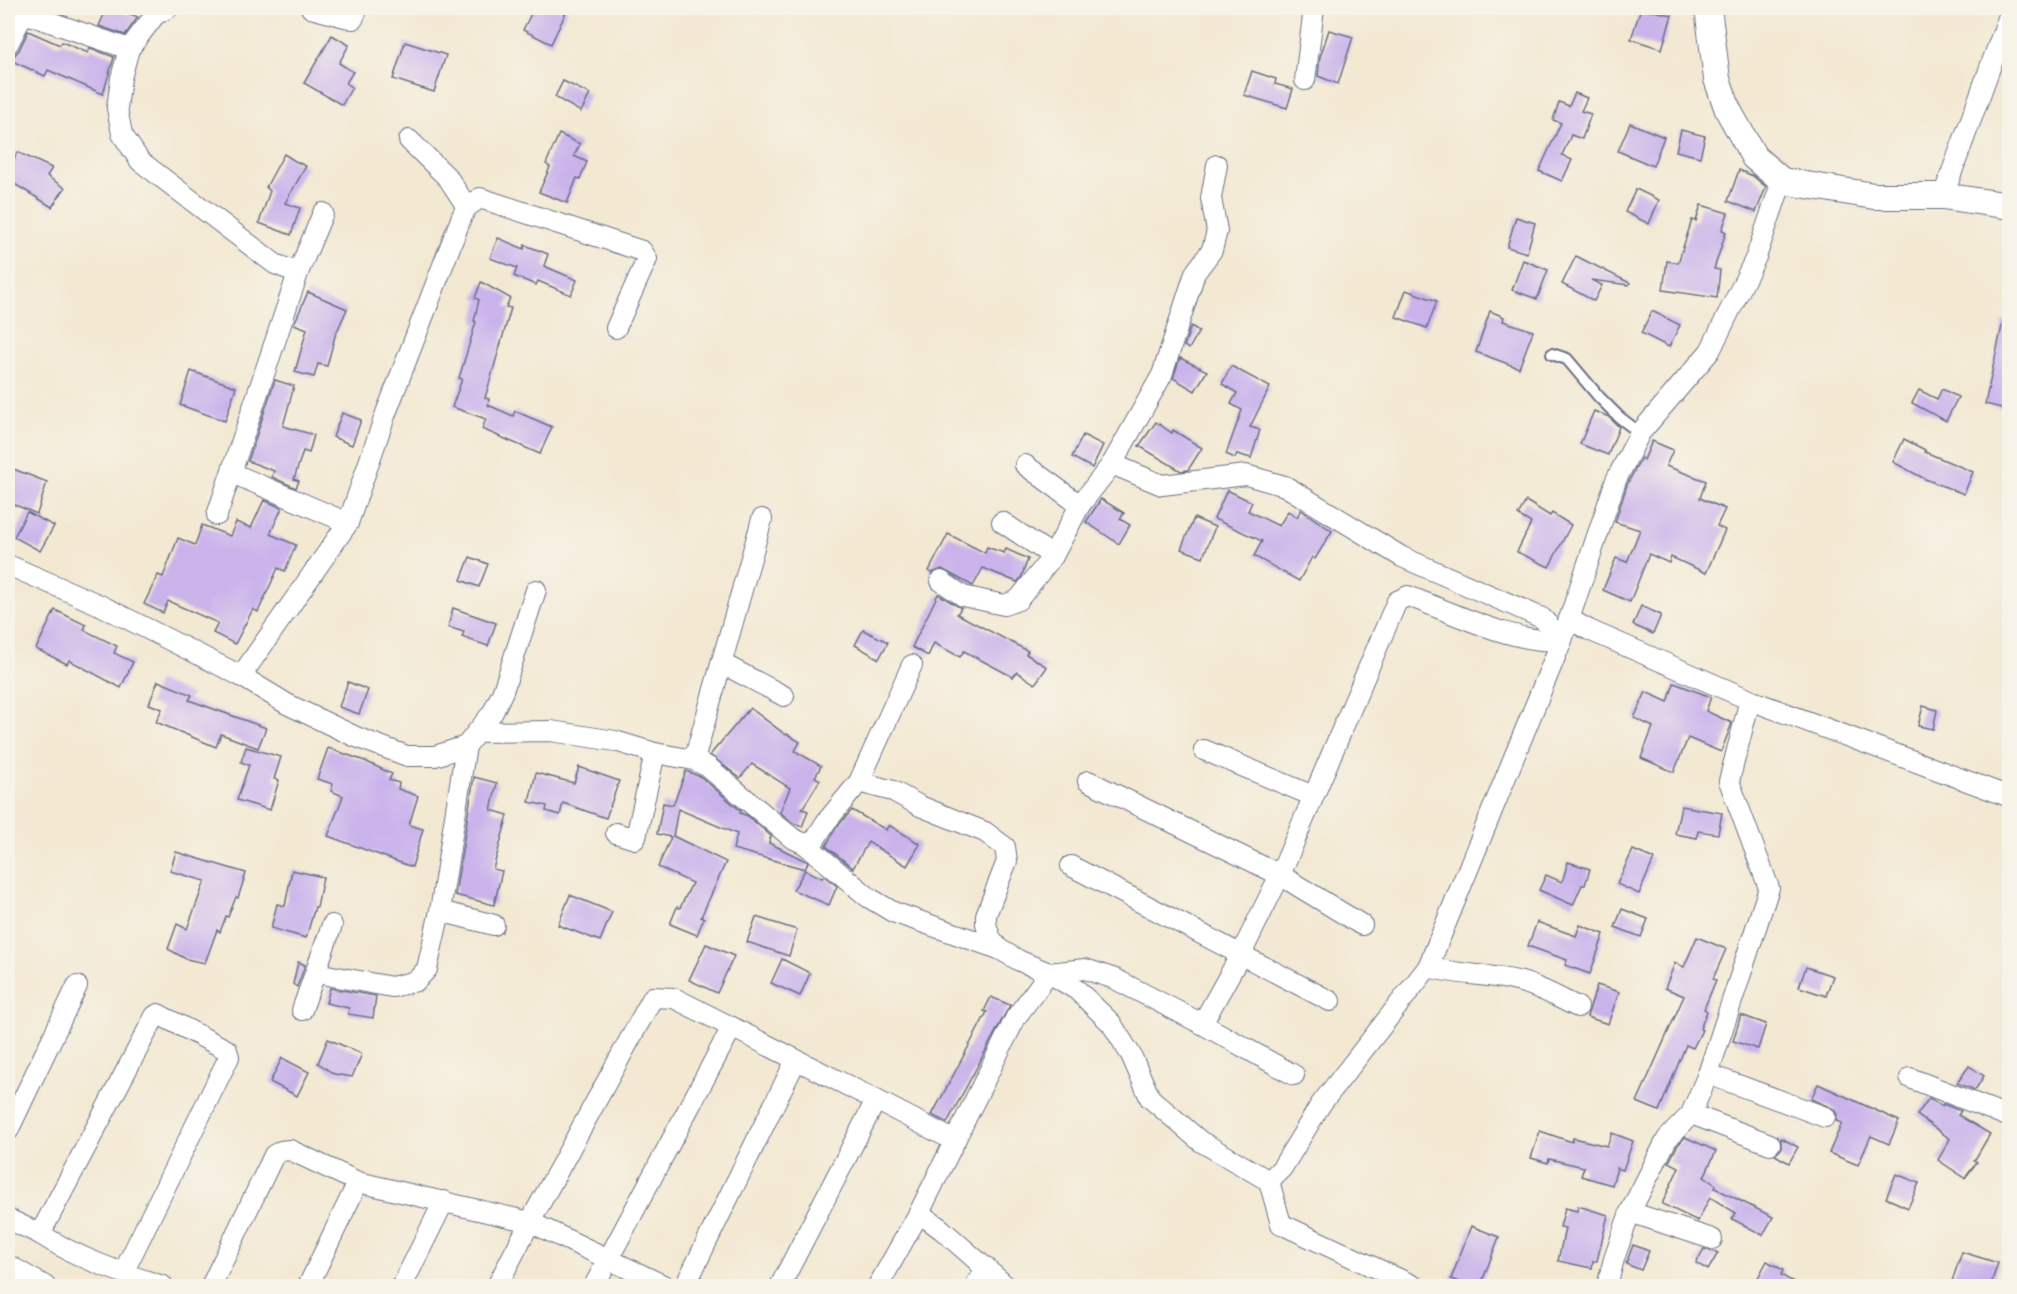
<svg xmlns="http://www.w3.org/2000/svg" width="2017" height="1294" font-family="'IM FELL DW Pica',serif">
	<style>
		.building { fill: #cab3eb }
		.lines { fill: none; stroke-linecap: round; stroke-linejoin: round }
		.service-casing { stroke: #677087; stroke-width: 14 }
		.minor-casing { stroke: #677087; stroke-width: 22 }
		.tertiary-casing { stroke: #677087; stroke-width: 28 }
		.service { stroke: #fff; stroke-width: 10 }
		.minor { stroke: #fff; stroke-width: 20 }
		.tertiary { stroke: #fff; stroke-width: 26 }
	</style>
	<rect width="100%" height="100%" fill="#f7f3e8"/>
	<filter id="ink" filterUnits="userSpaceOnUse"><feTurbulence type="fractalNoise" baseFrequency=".0167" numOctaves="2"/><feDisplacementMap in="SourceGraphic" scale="12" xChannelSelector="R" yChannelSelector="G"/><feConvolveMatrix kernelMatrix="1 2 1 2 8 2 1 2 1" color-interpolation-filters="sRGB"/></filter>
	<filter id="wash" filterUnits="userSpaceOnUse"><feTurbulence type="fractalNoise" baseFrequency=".008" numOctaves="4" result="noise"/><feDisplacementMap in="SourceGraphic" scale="24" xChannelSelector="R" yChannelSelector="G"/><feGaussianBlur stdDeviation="1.35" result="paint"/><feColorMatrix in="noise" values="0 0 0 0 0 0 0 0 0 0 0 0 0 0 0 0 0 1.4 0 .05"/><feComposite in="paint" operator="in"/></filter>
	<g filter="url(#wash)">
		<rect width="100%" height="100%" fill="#f3e8d2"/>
		<g id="blocks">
			<g class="building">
				<polygon points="107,8 114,8 138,17 125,35 99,26"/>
				<polygon points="534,8 568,8 551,44 523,30"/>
				<polygon points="1641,8 1672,15 1662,49 1631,39"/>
				<polygon points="1329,30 1353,37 1338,84 1318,76 1320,57"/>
				<polygon points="28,31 60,45 62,42 88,53 90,48 114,57 103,94 48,70 45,76 10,60 19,50"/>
				<polygon points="332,35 349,45 339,63 353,72 346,83 352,87 342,105 304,83"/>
				<polygon points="405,42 446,55 434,92 393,79"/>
				<polygon points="1252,71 1276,79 1275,84 1293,89 1287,108 1244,95"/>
				<polygon points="563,81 590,94 581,112 555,97"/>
				<polygon points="1575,93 1587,98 1581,111 1591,114 1582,139 1571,135 1562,155 1572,160 1562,181 1539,171 1561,123 1553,120 1559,102 1569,106"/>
				<polygon points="1630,123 1664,137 1653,166 1618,151"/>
				<polygon points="1681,130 1705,136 1700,157 1676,151"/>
				<polygon points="559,134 580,144 574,156 587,162 580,179 577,178 567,203 539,192 550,167 546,164"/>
				<polygon points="17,152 52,168 47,176 65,188 52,207 8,180 8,156 14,159"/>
				<polygon points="284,154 295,161 306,166 285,203 300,208 291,235 259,223 270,191 266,187"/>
				<polygon points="1739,170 1753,176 1766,187 1756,212 1728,201"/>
				<polygon points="1636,189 1659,200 1649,224 1625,212"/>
				<polygon points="1701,205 1728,213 1722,230 1726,232 1714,269 1720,270 1717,298 1663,290 1667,261 1678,263 1692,220 1696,221"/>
				<polygon points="1516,217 1535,223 1527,253 1507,247"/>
				<polygon points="498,238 524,249 525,245 548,254 544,266 577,280 571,295 538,281 536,285 514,276 517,268 490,258"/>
				<polygon points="1576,256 1630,283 1629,285 1591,280 1602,285 1594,301 1562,284"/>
				<polygon points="1523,260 1548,270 1537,299 1512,290"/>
				<polygon points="481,282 510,298 506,307 511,308 485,398 489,399 488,405 513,416 515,411 552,427 540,454 482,429 486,419 452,407 462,379 459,378 476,322 474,321 479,300 475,298"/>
				<polygon points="1406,290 1437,301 1427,328 1396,317"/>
				<polygon points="308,292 347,309 335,336 327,366 318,364 314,377 295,372 307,329 294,324"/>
				<polygon points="1490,311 1504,317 1503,321 1533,331 1519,368 1476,352"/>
				<polygon points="1652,311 1680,325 1669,347 1641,333"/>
				<polygon points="2003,321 2010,322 2010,410 1985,404"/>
				<polygon points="1191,326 1199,331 1189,349 1184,346"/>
				<polygon points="1180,358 1207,371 1195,391 1173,378"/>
				<polygon points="1231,366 1270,387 1250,427 1260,430 1251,458 1237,454 1235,458 1226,454 1242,410 1231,404 1237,393 1222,384"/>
				<polygon points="191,371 236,387 225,421 180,405"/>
				<polygon points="275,380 294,386 283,426 314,435 309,453 303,451 294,479 299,481 296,488 272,477 274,471 248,461"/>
				<polygon points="1942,389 1958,397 1946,421 1912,403 1919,390 1937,399"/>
				<polygon points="1594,411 1609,417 1619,427 1608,455 1580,444"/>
				<polygon points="342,413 361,420 352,445 333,437"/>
				<polygon points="1156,422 1172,433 1173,430 1202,448 1188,470 1181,471 1139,446"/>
				<polygon points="1083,435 1103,445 1092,468 1072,457"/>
				<polygon points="1904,439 1925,450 1925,452 1973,472 1964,494 1925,479 1893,462"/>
				<polygon points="1652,441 1673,450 1666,466 1706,481 1700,498 1725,509 1717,526 1725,530 1706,573 1671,557 1669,563 1649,554 1630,602 1603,590 1616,558 1627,562 1640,530 1615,522 1627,485 1641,458 1644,460"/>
				<polygon points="8,467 47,482 37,514 8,502"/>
				<polygon points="1227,490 1252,502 1248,511 1279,526 1288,511 1297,517 1301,510 1332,531 1315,559 1312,557 1299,581 1254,556 1262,541 1214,519"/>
				<polygon points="1101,499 1124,513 1120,519 1130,525 1119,544 1086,522"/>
				<polygon points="264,500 282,508 270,534 296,545 285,571 278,568 258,612 253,609 235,644 213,633 218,623 168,601 163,613 144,604 158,575 163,577 178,538 195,545 202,525 230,536 236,522 251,528"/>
				<polygon points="1526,501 1550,516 1552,513 1571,525 1549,567 1517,552 1531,523 1518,515"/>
				<polygon points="27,512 54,526 40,551 14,537"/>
				<polygon points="1194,518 1215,527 1203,557 1181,549"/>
				<polygon points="948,534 985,553 987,547 1004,553 1006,549 1028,559 1021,578 1017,582 983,568 973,586 942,569 932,573 929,571"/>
				<polygon points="470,557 488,564 479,587 461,580"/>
				<polygon points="938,594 961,608 957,614 1028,651 1026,654 1047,667 1035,684 1017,672 1013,677 964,651 960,657 934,643 928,656 912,647"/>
				<polygon points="1641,606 1661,615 1653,634 1633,625"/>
				<polygon points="453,608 496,623 488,646 462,637 464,632 448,627"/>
				<polygon points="55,610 86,625 84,630 117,646 114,653 133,662 121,688 69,660 67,664 36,649"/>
				<polygon points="863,630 888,642 879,659 855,645"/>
				<polygon points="158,681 192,695 189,700 266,728 258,748 221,734 216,747 156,722 162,709 149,704"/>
				<polygon points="348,682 368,690 359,714 339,707"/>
				<polygon points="1674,683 1711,697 1706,711 1732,723 1721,752 1688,738 1674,772 1641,758 1653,727 1634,718 1646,692 1668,702"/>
				<polygon points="1923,706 1937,710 1933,729 1918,726"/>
				<polygon points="750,708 786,735 787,734 800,742 795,751 821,766 815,777 820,780 802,809 808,811 802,827 793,823 780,812 790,788 752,764 740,778 710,755"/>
				<polygon points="246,747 281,757 274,779 279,780 270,810 237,800 249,765 241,762"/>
				<polygon points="328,748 365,761 392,774 389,780 399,783 398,789 418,796 409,825 423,829 412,867 328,836 343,796 331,791 333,784 317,779"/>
				<polygon points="579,767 619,781 606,818 563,803 560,815 546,811 547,806 529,802 536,773 574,783"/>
				<polygon points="686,771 701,777 741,811 740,813 748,816 771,836 769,843 808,862 805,869 733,849 737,834 678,809 673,836 726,862 701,917 704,918 697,935 670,924 677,907 680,908 692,883 658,867 671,837 657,834 663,803 673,805"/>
				<polygon points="474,777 497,783 491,810 508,815 493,869 502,871 494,905 455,895"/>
				<polygon points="1681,806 1722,813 1718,834 1698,831 1697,838 1675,834"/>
				<polygon points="852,810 886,830 889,825 920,844 907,866 868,842 853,868 826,846 836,828"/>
				<polygon points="1633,850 1654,859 1639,894 1617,884"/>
				<polygon points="176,852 246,873 238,898 236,897 228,917 226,916 220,932 217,930 205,963 186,959 168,949 177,924 187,929 205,881 170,871"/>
				<polygon points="1568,862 1590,869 1585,885 1582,885 1573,905 1539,890 1546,875 1562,882"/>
				<polygon points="292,870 323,877 317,907 315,907 306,938 271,928 277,904 285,906"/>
				<polygon points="805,870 822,878 824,876 837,886 829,905 793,890"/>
				<polygon points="570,895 612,912 600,941 558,925"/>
				<polygon points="1622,909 1648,919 1641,937 1615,927"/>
				<polygon points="756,917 797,930 789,956 747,942"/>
				<polygon points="1537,922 1576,936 1580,925 1604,934 1590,974 1565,965 1567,960 1528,946"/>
				<polygon points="1697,937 1726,949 1713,979 1716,980 1704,1009 1707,1011 1700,1029 1702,1030 1693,1048 1686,1045 1659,1111 1637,1102 1684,996 1665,988 1675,963 1684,967"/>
				<polygon points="706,944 734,956 717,993 689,980"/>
				<polygon points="782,959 810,973 800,996 771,983"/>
				<polygon points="298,962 305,965 297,987 293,984"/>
				<polygon points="1806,967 1833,976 1826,996 1799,987"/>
				<polygon points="1597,985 1619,992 1608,1024 1587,1017"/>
				<polygon points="330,988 376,996 373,1018 348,1014 349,1008 326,1003"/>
				<polygon points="991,997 1010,1005 947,1123 932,1115 987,1012 984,1011"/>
				<polygon points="1741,1015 1766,1024 1758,1049 1733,1041"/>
				<polygon points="328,1039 362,1054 352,1077 334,1074 318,1063"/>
				<polygon points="282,1058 309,1072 297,1096 270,1082"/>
				<polygon points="1969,1066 1984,1076 1975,1090 1957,1083"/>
				<polygon points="1818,1084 1899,1121 1889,1144 1871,1136 1858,1165 1829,1153 1842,1123 1836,1121 1837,1114 1834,1109 1811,1099"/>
				<polygon points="1929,1098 1942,1106 1943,1104 1961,1111 1958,1115 1990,1134 1974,1161 1977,1162 1965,1178 1938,1160 1950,1139 1917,1115"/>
				<polygon points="1540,1131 1572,1142 1573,1138 1607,1146 1612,1133 1633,1141 1623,1170 1617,1168 1612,1185 1581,1176 1584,1167 1549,1159 1548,1163 1531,1158"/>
				<polygon points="1685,1137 1716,1151 1704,1177 1716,1185 1715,1188 1773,1217 1763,1235 1732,1219 1736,1213 1710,1197 1698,1221 1662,1204 1679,1167 1669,1162 1677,1146"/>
				<polygon points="1781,1138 1798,1147 1789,1163 1775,1155 1781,1149"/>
				<polygon points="1896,1174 1919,1183 1908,1208 1886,1198"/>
				<polygon points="1578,1206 1608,1215 1597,1261 1593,1261 1592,1268 1558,1261 1565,1228 1560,1227 1565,1208 1577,1211"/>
				<polygon points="1471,1226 1499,1237 1480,1287 1471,1287 1451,1279"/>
				<polygon points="1633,1245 1649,1251 1641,1270 1626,1264"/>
				<polygon points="1704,1249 1718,1253 1708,1270 1696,1263"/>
				<polygon points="1962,1252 1998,1263 1990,1287 1950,1287"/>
				<polygon points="1767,1261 1783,1270 1781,1275 1802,1287 1753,1287"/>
			</g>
		</g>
	</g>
	<g filter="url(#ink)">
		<use href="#blocks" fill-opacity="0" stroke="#677087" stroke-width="1.5"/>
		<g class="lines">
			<g class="service-casing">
				<polyline id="service" points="1552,354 1567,359 1599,397 1619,417 1640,433"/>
			</g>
			<g class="minor-casing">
				<g id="minor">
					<polyline points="15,8 24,13 129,49"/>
					<polyline points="168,8 155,15 129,49 121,78 117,108 122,134 140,161 275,264 298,273"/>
					<polyline points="311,8 353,19 358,8"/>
					<polyline points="8,44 24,13"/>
					<polyline points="1305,80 1314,8"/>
					<polyline points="409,140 448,178 467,207"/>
					<polyline points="1943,196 2010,13"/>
					<polyline points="1112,464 1162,375 1195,273 1212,250 1217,231 1211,198 1217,165"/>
					<polyline points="1025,465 1080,505"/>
					<polyline points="232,473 348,523"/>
					<polyline points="217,515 298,273 323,213"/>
					<polyline points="1002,522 1053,556"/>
					<polyline points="8,565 100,605 241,676 287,704 356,737 407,756 435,756 466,746 477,732 551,731 615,741 655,753 694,760 708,767 792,838 805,844 814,841 826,822 859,782 893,791 920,806 985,832 1005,847 1007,861 986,915 986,924 990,937 999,949 1020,961 1049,973 1077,990 1111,1023 1131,1055 1150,1098 1200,1141 1269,1181 1281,1224 1414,1286"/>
					<polyline points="941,581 963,596 1004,605 1018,600 1053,556 1080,505 1112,464 1162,485 1246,475 1285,486 1402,557 1542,618 1562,640 1428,967 1321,1104 1282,1168 1269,1181"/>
					<polyline points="1569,619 1589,630 1750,700 2010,797"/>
					<polyline points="721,663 784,696"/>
					<polyline points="241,676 348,523 386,413 462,216 467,207 480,198 642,251 647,259 616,328"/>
					<polyline points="477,732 493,712 503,691 536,590"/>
					<polyline points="1204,750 1313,796"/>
					<polyline points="694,760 762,519"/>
					<polyline points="1088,781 1280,875 1362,925"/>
					<polyline points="859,782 912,665"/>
					<polyline points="616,833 635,839 636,837 655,753"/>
					<polyline points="805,844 868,897 893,912 999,949"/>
					<polyline points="1071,866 1330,1001"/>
					<polyline points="440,911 494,925"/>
					<path d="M1428,967C1457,975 1488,974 1517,981C1539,986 1558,998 1578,1007"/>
					<polyline points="316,973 392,987 416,981 427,969 440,911 466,746"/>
					<polyline points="302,1010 332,925"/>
					<polyline points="1202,1024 1294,1075"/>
					<polyline points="1708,1074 1825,1117"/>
					<polyline points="1910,1078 2010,1117"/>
					<polyline points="1691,1114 1770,1144"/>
					<polyline points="8,1131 77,986"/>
					<polyline points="1630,1212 1712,1239"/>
					<polyline points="919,1213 941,1229 1006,1286"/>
					<polyline points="8,1219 40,1234"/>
					<polyline points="8,1265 45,1286"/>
					<path d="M123,1273L229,1057L227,1050L158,1014L155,1016L40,1234C77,1258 121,1273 163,1286"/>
					<polyline points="211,1286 274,1155 281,1151 290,1150 358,1182 530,1222 665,1286"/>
					<polyline points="308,1286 358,1182"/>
					<polyline points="402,1286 444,1201"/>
					<polyline points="497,1286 530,1222 653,997 674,998 876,1100"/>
					<polyline points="594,1286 732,1027"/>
					<polyline points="685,1286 796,1060"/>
					<polyline points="780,1286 876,1100 955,1141"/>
					<path d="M878,1286L919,1213L1016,1017L1049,973L1085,969L1115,979L1202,1024L1241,954L1280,875L1397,601L1408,596C1451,612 1517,645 1562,640L1616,480L1640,433L1710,351L1756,257L1782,181"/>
					<polyline points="975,1286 986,1267"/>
					<polyline points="1607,1286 1614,1259 1630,1212 1667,1139 1691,1114 1708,1074 1769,888 1729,781 1750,700"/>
				</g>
			</g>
			<g class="tertiary-casing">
				<polyline id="tertiary" points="1708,8 1717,79 1728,110 1754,157 1782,181 1874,196 1943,196 2010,206"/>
			</g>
			<use href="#service" class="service"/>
			<use href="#minor" class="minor"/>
			<use href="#tertiary" class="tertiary"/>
		</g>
	</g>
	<rect width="2017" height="1294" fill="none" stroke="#f7f3e8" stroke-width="30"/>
</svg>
